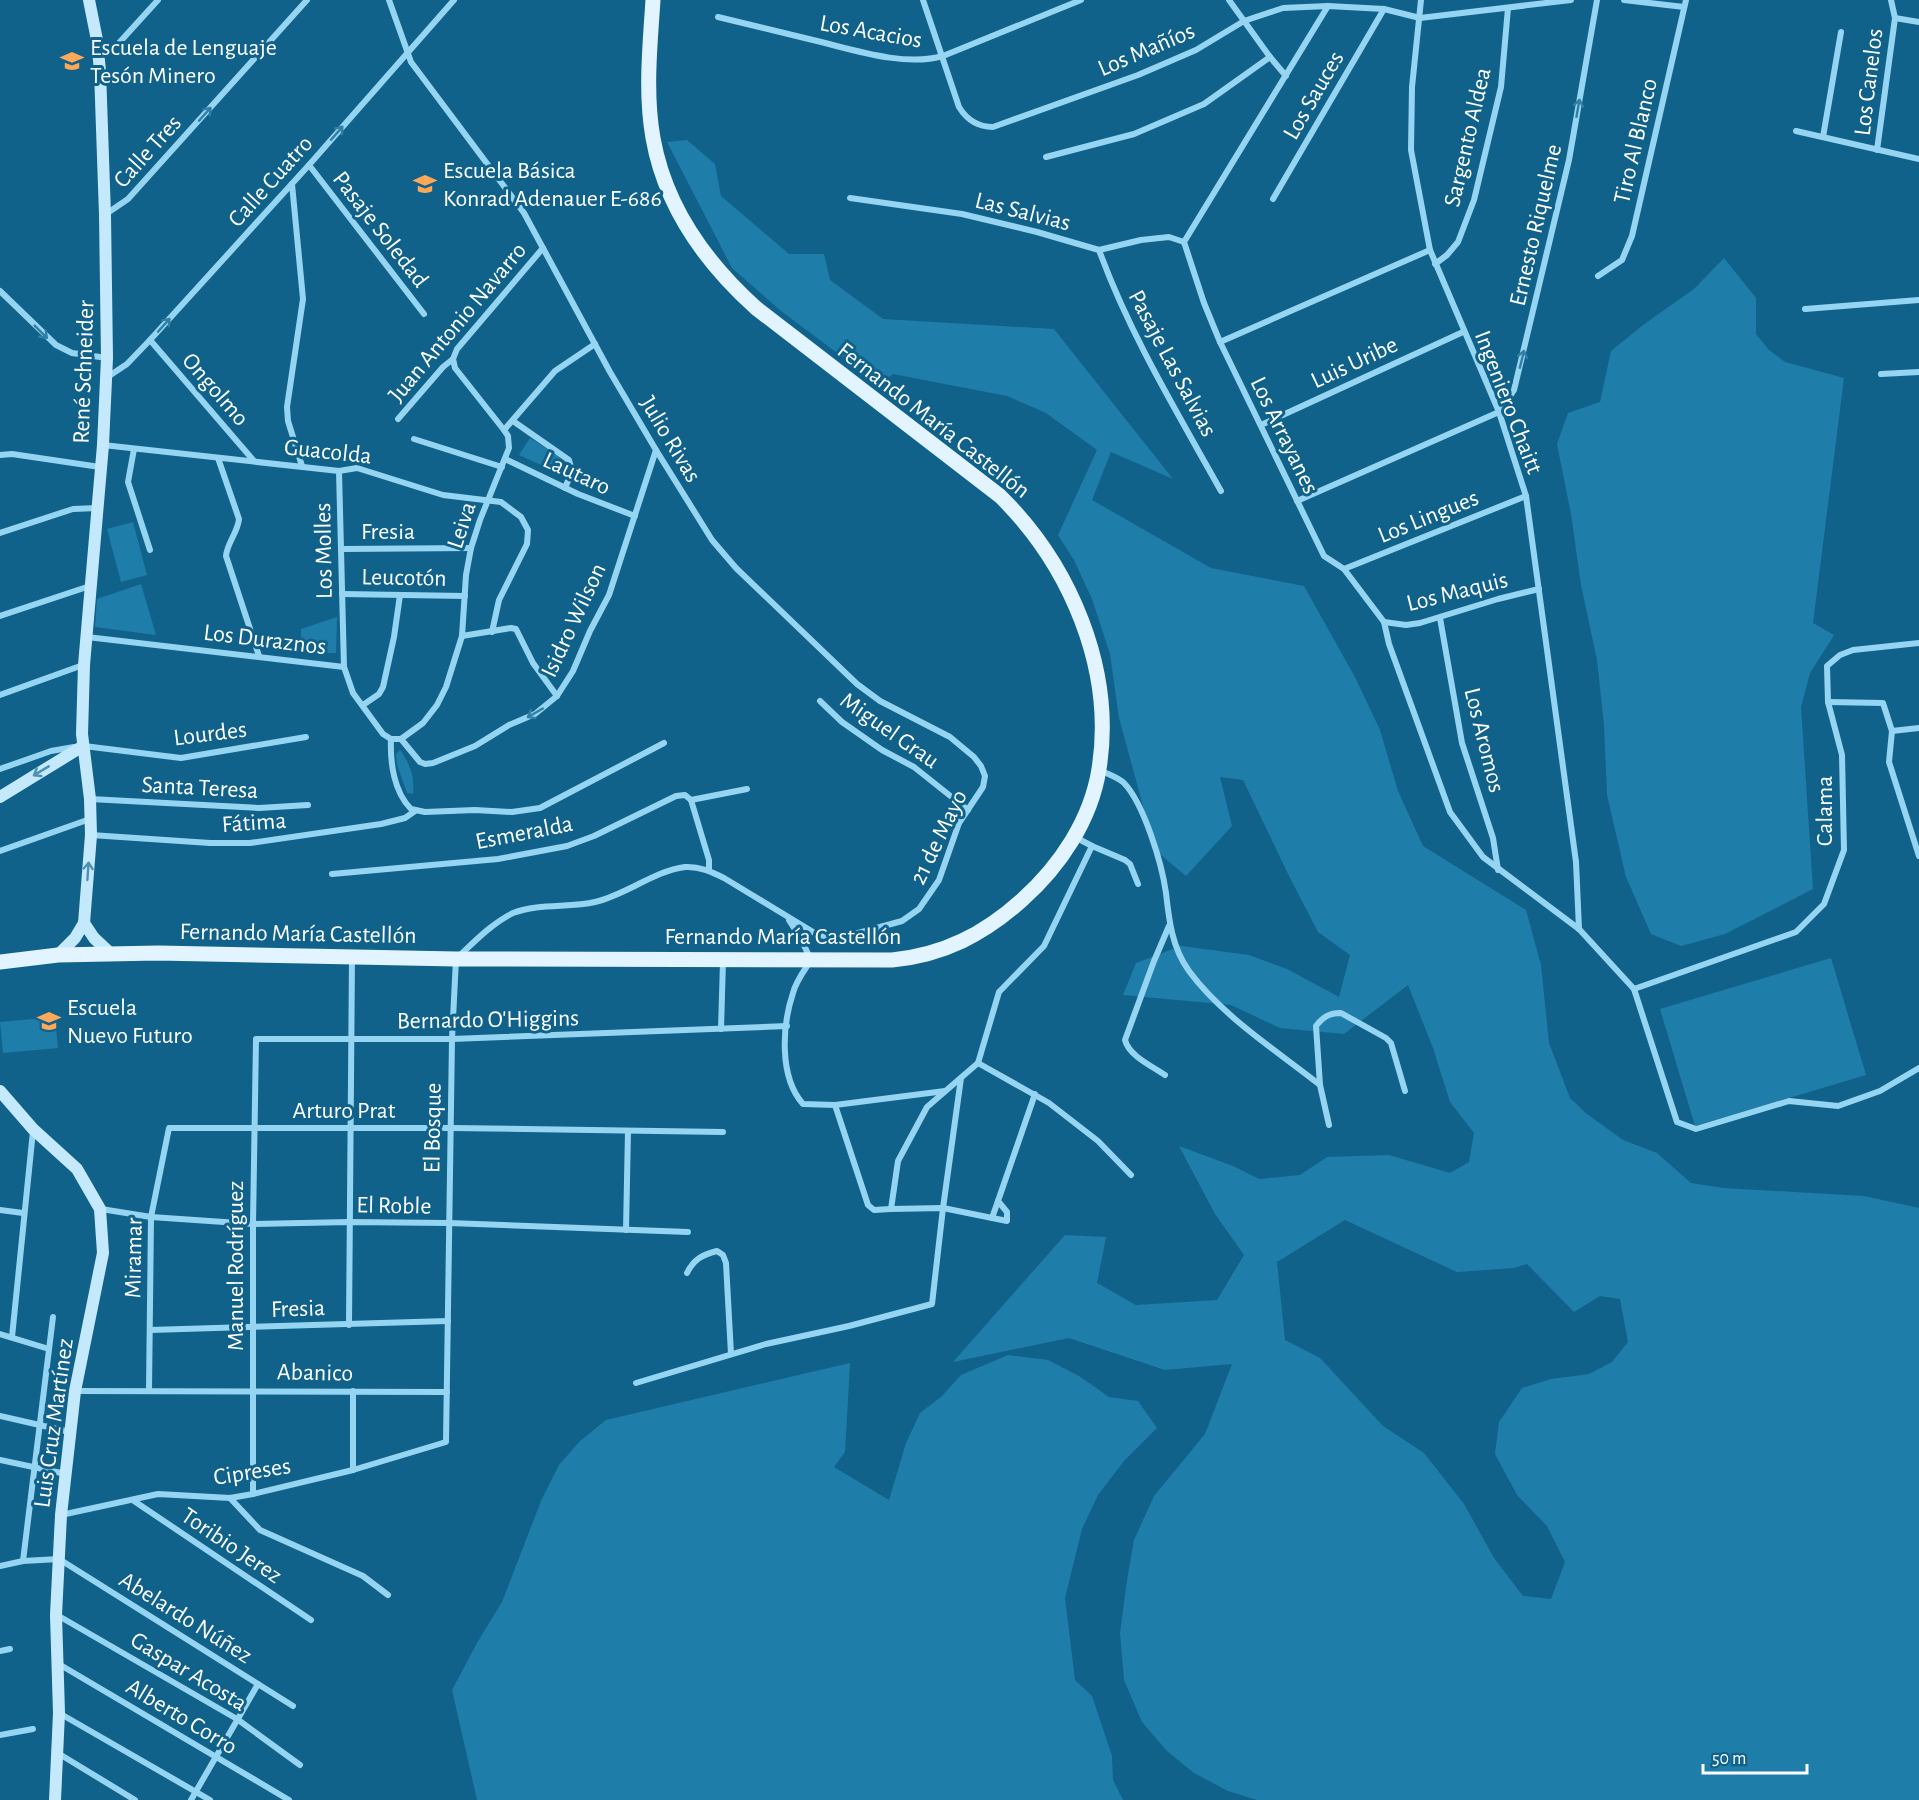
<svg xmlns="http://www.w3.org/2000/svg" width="1919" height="1800" font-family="'Alegreya Sans',sans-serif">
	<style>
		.green { fill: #1f7da9; fill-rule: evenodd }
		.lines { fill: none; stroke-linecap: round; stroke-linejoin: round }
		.street { stroke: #96d5f2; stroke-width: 6 }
		.secondary { stroke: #c5e9fc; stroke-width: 12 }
		.primary { stroke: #e1f4ff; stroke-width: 15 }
		.oneway { stroke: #327fa5 }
		.oneway2 { stroke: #4f91b3 }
		.labels { text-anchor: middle; stroke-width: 6; stroke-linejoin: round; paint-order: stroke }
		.street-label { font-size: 24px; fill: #fff; stroke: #10628b }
		.poi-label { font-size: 24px; fill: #fff; stroke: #10628b; text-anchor: start }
	</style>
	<rect width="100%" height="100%" fill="#10628b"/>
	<g class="green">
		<path d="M687,140L715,164L721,196L789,254H824L830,280L883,319L1054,329L1173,479L1111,452L1092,500L1211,568L1304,586L1356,679L1380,730L1398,791L1423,846L1526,910L1541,965L1549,1043L1570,1098L1587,1114L1623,1140L1657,1153L1691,1183L1723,1188L1864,1196L1919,1208V1800H1257L1228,1791L1194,1773L1167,1751L1142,1722L1124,1680L1120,1633L1127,1580L1134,1540L1154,1496L1205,1434L1232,1364L1165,1370L1069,1338L953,1362L1065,1235L1106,1237L1097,1283L1136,1305L1217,1300L1244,1255L1215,1214L1179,1146L1233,1166L1259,1179L1300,1175L1327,1157L1389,1155L1450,1173L1469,1162L1474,1133L1450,1102L1433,1048L1408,985L1344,1034L1280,1028L1231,1005L1123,995L1136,963L1181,946L1249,955L1287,969L1339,997L1350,955L1318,932L1289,876L1243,780L1220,777L1232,826L1186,876L1155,850L1119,718L1110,654L1092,599L1074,560L1058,535L1097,450L1046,413L1007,396L893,374L882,383L868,376L781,311L732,268L667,142ZM1345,1220L1457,1272L1514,1268L1527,1264L1574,1312L1600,1296L1620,1299L1628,1342L1612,1362L1589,1374L1551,1379L1522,1388L1499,1422L1495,1454L1517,1495L1547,1526L1565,1562L1551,1599L1523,1596L1494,1558L1464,1504L1424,1453L1383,1426L1320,1358L1285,1340L1277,1262Z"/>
		<polygon points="1724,258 1756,298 1756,334 1769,350 1785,362 1844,378 1813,623 1834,635 1810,673 1801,707 1813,889 1725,934 1681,946 1651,934 1626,877 1607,795 1604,725 1597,660 1581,585 1571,514 1557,444 1568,413 1600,402 1611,351 1643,325 1694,289"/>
		<polygon points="530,438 569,463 563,475 519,455"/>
		<polygon points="133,522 147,575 121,582 107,529"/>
		<polygon points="141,584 156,635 95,627 97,599"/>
		<polygon points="337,617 336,653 301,653 301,629"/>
		<path d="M400,750C410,764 415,777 413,794L407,793L397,765L396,754Z"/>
		<polygon points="1831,958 1866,1075 1695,1126 1660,1009"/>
		<polygon points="55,1017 58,1048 3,1053 0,1022"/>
		<polygon points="1008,1355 1048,1360 1079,1376 1109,1397 1138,1401 1157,1428 1124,1461 1098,1495 1082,1529 1065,1598 1075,1680 1092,1696 1112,1756 1113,1780 1123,1800 477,1800 452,1690 477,1643 502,1602 541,1501 559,1465 580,1441 606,1420 850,1363 845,1452 834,1467 889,1500 906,1443 920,1413 941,1397 961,1375"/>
	</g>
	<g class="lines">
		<g class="street">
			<path d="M923,0L959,107C967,120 978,127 993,127L1138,75L1196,50L1244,21L1283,8L1328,6L1384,9L1420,18L1571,0"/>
			<polyline points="1229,0 1270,57 1286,76"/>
			<polyline points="1421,0 1412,87 1411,150 1430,250 1499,412 1526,496 1576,862 1579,929"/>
			<polyline points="1624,0 1684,7"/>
			<polyline points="1328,6 1184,242 1204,303 1220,342 1324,556 1344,569 1384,622 1389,644 1450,812 1483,857 1579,929 1634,989 1677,1122 1696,1129 1789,1101 1838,1106 1880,1091 1919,1068"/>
			<path d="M718,17C751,25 784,33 817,41C854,50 905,67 943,56L1081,0"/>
			<polyline points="1895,18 1919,22"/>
			<polyline points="99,53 118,44 158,0"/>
			<polyline points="1796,131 1919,159"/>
			<polyline points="1823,137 1841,32"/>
			<polyline points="1877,150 1895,18 1891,0"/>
			<polyline points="1046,157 1134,134 1204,104 1270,57"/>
			<polyline points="309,165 424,314"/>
			<polyline points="292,184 303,299 287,407 288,421 302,466"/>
			<polyline points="850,198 962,214 1037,232 1099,250 1141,240 1169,237 1184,242"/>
			<polyline points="1273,199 1384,9"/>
			<polyline points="106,214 128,199 307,0"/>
			<path d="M1099,250C1130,335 1177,412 1221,491"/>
			<polyline points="1435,264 1447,255 1458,242 1474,200 1501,87 1508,8"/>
			<polyline points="1598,276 1622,260 1632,236 1686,0"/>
			<polyline points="0,291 56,345 72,353 107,358"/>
			<polyline points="1805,309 1919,300"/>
			<polyline points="150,340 254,461"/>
			<polyline points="1220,342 1430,250"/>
			<polyline points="1881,374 1919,372"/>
			<polyline points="106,378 127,364 150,340 309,165 454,0"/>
			<polyline points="398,419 443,367 453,359 457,349 543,248"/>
			<polyline points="513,421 569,460 572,471 565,488"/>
			<polyline points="1261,425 1463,332"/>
			<polyline points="504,430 555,371 595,344"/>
			<polyline points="414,439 502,467"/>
			<polyline points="103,445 339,471 357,468 443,495 501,502 521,517 528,530 527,544 499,600 492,632"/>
			<polyline points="134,449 128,482 150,550"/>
			<polyline points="0,455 12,454 100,467"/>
			<path d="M218,458L239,519C238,532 227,543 226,556L259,656"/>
			<polyline points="505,459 578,494 635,516"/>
			<polyline points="339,471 344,667 353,693 383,734 391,739"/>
			<polyline points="1297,501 1499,412 1514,390 1569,160 1597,0"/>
			<polyline points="0,533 73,509 97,508"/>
			<polyline points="341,549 471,548"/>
			<polyline points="1344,569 1526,496"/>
			<polyline points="342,594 465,596"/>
			<polyline points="0,616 90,586"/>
			<polyline points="1440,618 1462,743 1493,838 1498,870"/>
			<polyline points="1384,622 1406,625 1420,623 1498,599 1539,589"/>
			<polyline points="462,636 511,628 516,629 533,663 557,696"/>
			<polyline points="87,637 344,667"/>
			<polyline points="0,695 83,665"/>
			<polyline points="820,701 842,722 882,750 914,767 968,810"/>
			<polyline points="1828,702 1883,703 1892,731 1889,762 1919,856"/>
			<polyline points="363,705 379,694 383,687 394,637 400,595"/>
			<polyline points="1892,731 1919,728"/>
			<polyline points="391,739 401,739 423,723 437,705 446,687 462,636 466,575 471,548 480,520 509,448 508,436 504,430 455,368 453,359"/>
			<path d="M391,739C390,763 394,792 411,809L425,812L475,810L512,812L540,808L664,743"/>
			<polyline points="401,739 420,762 425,764 433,763 475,746 509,725 535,714 557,696 573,671 590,631 609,595 656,450"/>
			<polyline points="84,746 181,758 306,737"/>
			<polyline points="0,769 51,751 74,747"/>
			<path d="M1100,770C1107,774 1118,777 1124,783C1144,804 1162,864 1166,893C1169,920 1172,948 1189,971C1222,1016 1277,1051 1320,1085"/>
			<polyline points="90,799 259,808 308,805"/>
			<polyline points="691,800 709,860 709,871"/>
			<polyline points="91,835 210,843 250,843 381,824 405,818 415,811"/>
			<polyline points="1092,846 1125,860 1130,864 1138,884"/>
			<polyline points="0,851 90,819"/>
			<polyline points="332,874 498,859 567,846 594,836 676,796 685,795 691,800 747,789"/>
			<path d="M789,920L800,937L811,960C804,971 796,981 793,993C782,1026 779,1077 803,1104L835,1105L945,1091"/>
			<polyline points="1634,989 1796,932 1824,904 1844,850 1842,755 1828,702 1827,666 1840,655 1853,650 1919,643"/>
			<polyline points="721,1029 723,961"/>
			<polyline points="978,1063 1049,1103 1098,1141 1131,1175"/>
			<path d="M1165,1075C1152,1066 1129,1056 1125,1040L1154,961L1169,926"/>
			<polyline points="961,1078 943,1208 1007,1221 1007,1212 998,1201 1035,1094"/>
			<polyline points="835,1105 868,1205 874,1210 891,1209"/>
			<path d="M1329,1125L1320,1085L1316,1026C1323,1017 1329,1013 1341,1013L1386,1038L1391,1043L1405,1091"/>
			<polyline points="101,1209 151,1217 253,1224 349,1222 449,1223 688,1232"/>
			<polyline points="0,1210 23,1213"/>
			<polyline points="992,1218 998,1201"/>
			<polyline points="626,1230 628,1131"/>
			<path d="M687,1273C694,1259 702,1255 717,1251L723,1255L726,1263L731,1354"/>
			<polyline points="349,1325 352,957"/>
			<polyline points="150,1330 448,1321"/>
			<polyline points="0,1334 49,1349"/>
			<polyline points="12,1337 33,1131"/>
			<polyline points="636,1383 766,1344 849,1326 932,1304 943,1208 891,1209 898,1161 927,1107 978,1063 999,992 1044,946 1092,846 1075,837"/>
			<polyline points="76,1391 447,1392"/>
			<polyline points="149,1391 151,1217 169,1128 451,1128 723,1132"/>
			<polyline points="353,1391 353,1470"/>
			<polyline points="0,1416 70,1432"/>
			<polyline points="0,1460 66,1474"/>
			<polyline points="253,1494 253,1224 256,1039 452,1039 787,1026"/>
			<polyline points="230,1498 260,1530 363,1576 388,1595"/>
			<polyline points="134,1501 311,1620"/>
			<path d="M61,1515L158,1494L230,1498L253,1494L353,1470L446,1442L452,1039L456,959C473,943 492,923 513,913C539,903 569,908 595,902C626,895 654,871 685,867C699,866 712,872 724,878L818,935L840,938L902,921L919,909L939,880L959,823L983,787L985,776L981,766L974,757L950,737L880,701L857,684L736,568L712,540L656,450L610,372L524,213L411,62L389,0"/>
			<polyline points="23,1561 53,1317"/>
			<polyline points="0,1566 23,1561 59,1559 293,1706"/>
			<polyline points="57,1615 237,1719 300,1765"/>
			<polyline points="0,1651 10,1649"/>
			<polyline points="57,1663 289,1800"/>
			<polyline points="59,1713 210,1800"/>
			<polyline points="0,1735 33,1729"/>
			<polyline points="56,1752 135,1800"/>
			<polyline points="191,1800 258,1684"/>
		</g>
		<g class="secondary">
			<polyline points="0,797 83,746"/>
			<polyline points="84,923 94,938 110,953"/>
			<polyline points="58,955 75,938 84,923 91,835 90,799 82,734 84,665 103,445 107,358 105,215 100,71 97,40 89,0"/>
			<polyline points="0,1091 33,1129 77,1169 100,1209 103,1253 75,1391 61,1515 56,1615 59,1713 55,1800"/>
		</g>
		<path class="primary" d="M0,962L58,955L158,953L456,959L892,960C944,955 984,934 1022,900C1060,866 1091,820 1099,769C1115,669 1070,565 1000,496L756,308C706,263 665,206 653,138C645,93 650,46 653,0"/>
	</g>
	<defs><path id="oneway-shaft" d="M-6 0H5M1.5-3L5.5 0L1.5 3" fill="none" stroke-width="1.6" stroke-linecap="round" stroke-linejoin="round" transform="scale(1.5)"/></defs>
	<g class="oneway">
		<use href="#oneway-shaft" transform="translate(1578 108) rotate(-80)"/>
		<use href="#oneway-shaft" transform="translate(205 114) rotate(-48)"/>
		<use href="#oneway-shaft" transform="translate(337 133) rotate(-49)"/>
		<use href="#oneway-shaft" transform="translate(164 325) rotate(-48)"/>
		<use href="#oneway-shaft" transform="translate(41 332) rotate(45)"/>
		<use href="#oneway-shaft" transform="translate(1522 359) rotate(-76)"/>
		<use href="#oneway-shaft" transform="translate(535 713) rotate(150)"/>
	</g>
	<g class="oneway2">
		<use href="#oneway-shaft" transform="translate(41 771) rotate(149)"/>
		<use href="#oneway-shaft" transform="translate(88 871) rotate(-86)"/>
	</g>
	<defs>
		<g id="school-bare" transform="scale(1.8)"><path d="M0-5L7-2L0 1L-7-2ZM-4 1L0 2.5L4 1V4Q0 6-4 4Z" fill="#ffa857" stroke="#10628b" stroke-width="2.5" paint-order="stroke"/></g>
	</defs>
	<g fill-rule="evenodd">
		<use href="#school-bare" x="72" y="61"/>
		<use href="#school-bare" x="425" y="184"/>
		<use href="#school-bare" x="49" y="1021"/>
	</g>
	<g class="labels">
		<g class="street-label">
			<text transform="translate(871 31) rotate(10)" y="8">Los Acacios</text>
			<text transform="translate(1146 49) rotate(-23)" y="8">Los Mañíos</text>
			<text transform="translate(1868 82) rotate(-83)" y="8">Los Canelos</text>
			<text transform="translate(1313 95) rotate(-60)" y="8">Los Sauces</text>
			<text transform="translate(1467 137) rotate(-77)" y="8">Sargento Aldea</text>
			<text transform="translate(1635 141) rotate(-77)" y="8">Tiro Al Blanco</text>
			<text transform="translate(147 151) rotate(-48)" y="8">Calle Tres</text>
			<text transform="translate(270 181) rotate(-48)" y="8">Calle Cuatro</text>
			<text transform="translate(1023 211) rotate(14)" y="8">Las Salvias</text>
			<text transform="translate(1535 225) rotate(-77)" y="8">Ernesto Riquelme</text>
			<text transform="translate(381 229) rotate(52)" y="8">Pasaje Soledad</text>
			<text transform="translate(457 322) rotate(-50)" y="8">Juan Antonio Navarro</text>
			<text transform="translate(1354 362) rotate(-25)" y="8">Luis Uribe</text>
			<text transform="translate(1173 363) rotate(62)" y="8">Pasaje Las Salvias</text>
			<text transform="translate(83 372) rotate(-88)" y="8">René Schneider</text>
			<text transform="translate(216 389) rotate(49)" y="8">Ongolmo</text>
			<text transform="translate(1509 402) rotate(69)" y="8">Ingeniero Chaitt</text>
			<text transform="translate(934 420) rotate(38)" y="8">Fernando María Castellón</text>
			<text transform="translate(1285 435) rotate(64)" y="8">Los Arrayanes</text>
			<text transform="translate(671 439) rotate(59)" y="8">Julio Rivas</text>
			<text transform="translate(328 451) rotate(6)" y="8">Guacolda</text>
			<text transform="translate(577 473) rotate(25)" y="8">Lautaro</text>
			<text transform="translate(1428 516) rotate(-22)" y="8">Los Lingues</text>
			<text transform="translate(461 525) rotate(-72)" y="8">Leiva</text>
			<text x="388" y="539">Fresia</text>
			<text transform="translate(323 551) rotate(-91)" y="8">Los Molles</text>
			<text transform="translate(404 577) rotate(1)" y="8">Leucotón</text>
			<text transform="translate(1457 591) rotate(-14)" y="8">Los Maquis</text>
			<text transform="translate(573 620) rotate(-65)" y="8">Isidro Wilson</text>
			<text transform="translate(265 639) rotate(7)" y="8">Los Duraznos</text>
			<text transform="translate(890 730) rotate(35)" y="8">Miguel Grau</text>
			<text transform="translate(210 733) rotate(-7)" y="8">Lourdes</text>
			<text transform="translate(1485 740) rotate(76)" y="8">Los Aromos</text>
			<text transform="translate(200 787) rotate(3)" y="8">Santa Teresa</text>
			<text transform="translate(1824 811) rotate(-90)" y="8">Calama</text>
			<text transform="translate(254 822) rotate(-4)" y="8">Fátima</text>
			<text transform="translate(524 832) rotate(-11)" y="8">Esmeralda</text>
			<text transform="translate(938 837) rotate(-64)" y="8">21 de Mayo</text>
			<text transform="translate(298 933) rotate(1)" y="8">Fernando María Castellón</text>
			<text x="783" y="944">Fernando María Castellón</text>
			<text transform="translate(488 1019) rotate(-1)" y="8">Bernardo O'Higgins</text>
			<text x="344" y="1118">Arturo Prat</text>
			<text transform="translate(432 1128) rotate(-89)" y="8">El Bosque</text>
			<text transform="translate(394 1205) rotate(1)" y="8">El Roble</text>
			<text transform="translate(133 1258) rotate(-89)" y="8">Miramar</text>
			<text transform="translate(235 1266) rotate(-90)" y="8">Manuel Rodríguez</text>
			<text transform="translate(298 1308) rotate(-2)" y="8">Fresia</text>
			<text transform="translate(315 1372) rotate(1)" y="8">Abanico</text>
			<text transform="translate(53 1423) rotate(-82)" y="8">Luis Cruz Martínez</text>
			<text transform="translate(252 1471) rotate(-9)" y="8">Cipreses</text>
			<text transform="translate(232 1545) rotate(34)" y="8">Toribio Jerez</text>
			<text transform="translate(186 1617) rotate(32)" y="8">Abelardo Núñez</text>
			<text transform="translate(189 1671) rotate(31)" y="8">Gaspar Acosta</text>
			<text transform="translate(182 1716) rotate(31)" y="8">Alberto Corro</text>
		</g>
		<g class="poi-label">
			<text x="90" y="55">Escuela de Lenguaje<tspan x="90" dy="28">Tesón Minero</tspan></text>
			<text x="443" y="178">Escuela Básica<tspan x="443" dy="28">Konrad Adenauer E-686</tspan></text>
			<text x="67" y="1015">Escuela<tspan x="67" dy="28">Nuevo Futuro</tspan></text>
		</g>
	</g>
	<path d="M1703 1764v9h104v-9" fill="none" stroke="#ffffff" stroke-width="3"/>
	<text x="1712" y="1764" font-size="18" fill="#ffffff" stroke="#10628b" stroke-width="4.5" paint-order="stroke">50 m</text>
</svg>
